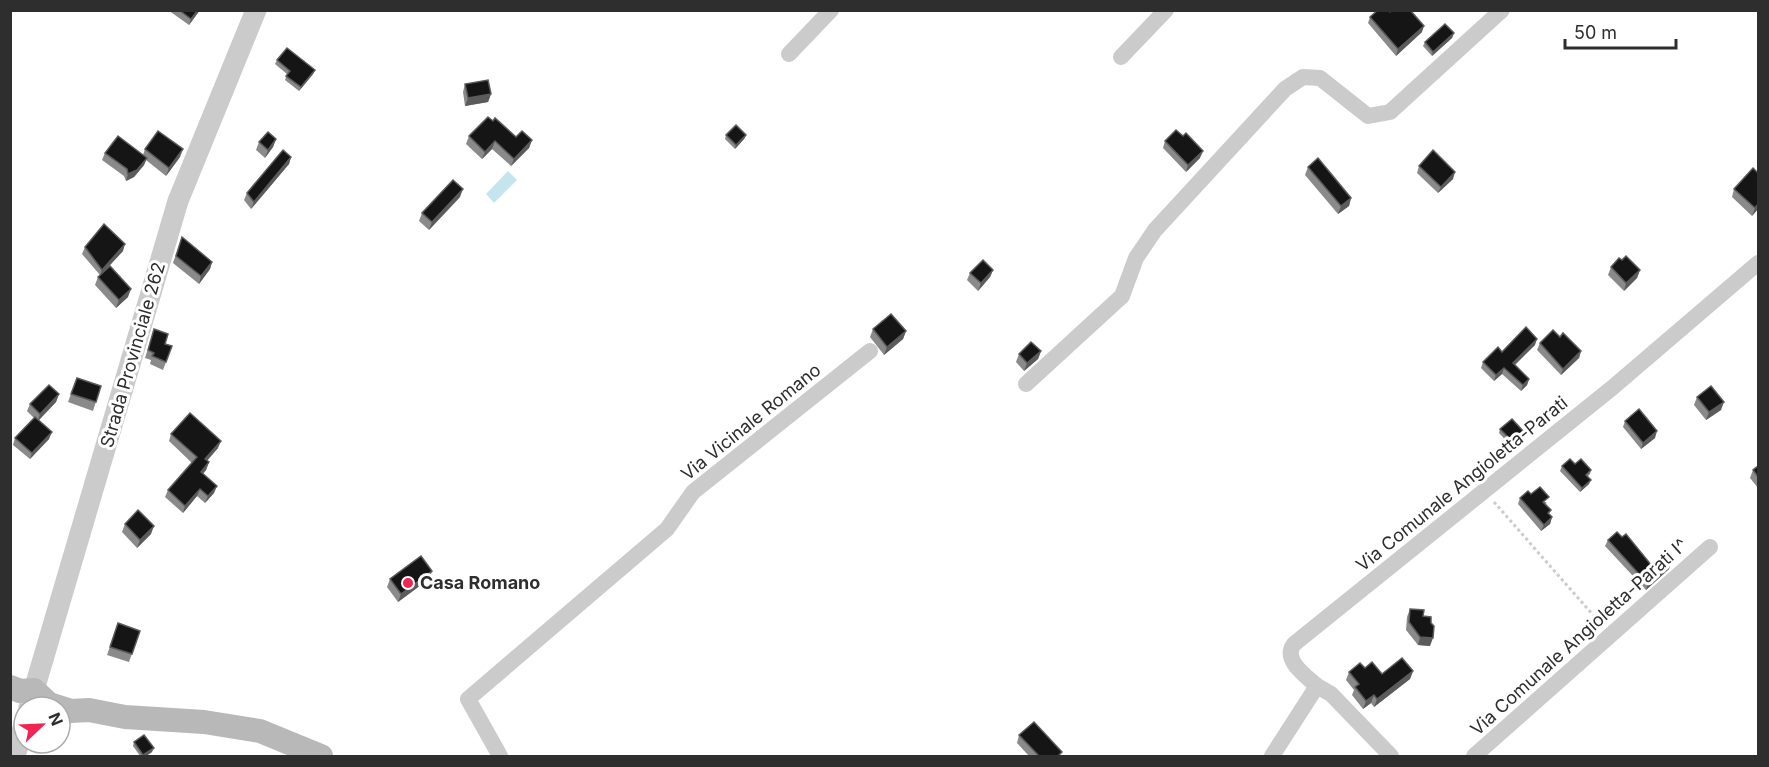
<svg xmlns="http://www.w3.org/2000/svg" width="1769" height="767" font-family="Inter,sans-serif">
	<style>
		.water { fill: #c5e5ee }
		.lines { fill: none; stroke-linecap: round; stroke-linejoin: round }
		.path { stroke: #cbcbcb; stroke-width: 3; stroke-dasharray: 3 3; stroke-linecap: butt }
		.minor { stroke: #cbcbcb; stroke-width: 16 }
		.tertiary { stroke: #cbcbcb; stroke-width: 21 }
		.secondary { stroke: #b8b8b8; stroke-width: 24 }
		.wall { fill: #8a8a8a }
		.shaded-wall { fill: #5b5b5b }
		.building { fill: #151515; stroke: #5b5b5b; stroke-width: 1.5 }
		.poi-dot { fill: #f12454; stroke: #fff; stroke-width: 2 }
		.labels { text-anchor: middle; stroke-width: 6; stroke-linejoin: round; paint-order: stroke }
		.street-label { font-size: 18px; fill: #2e2e2e; stroke: #fff }
		.poi-label { font-size: 18px; font-weight: bold; fill: #2e2e2e; stroke: #fff; text-anchor: start }
	</style>
	<rect width="100%" height="100%" fill="#fff"/>
	<polygon class="water" points="508,171 517,180 494,203 486,194"/>
	<g class="lines">
		<polyline class="path" points="1494,502 1600,623"/>
		<g class="minor">
			<polyline points="789,54 831,10"/>
			<polyline points="1121,57 1166,10"/>
			<polyline points="1026,384 1122,296 1136,258 1155,230 1285,89 1303,77 1320,78 1368,116 1390,112 1502,10"/>
			<polyline points="1317,686 1331,694 1391,756"/>
			<polyline points="500,756 468,699 667,529 693,492 870,351"/>
			<path d="M1272,756L1317,686C1306,676 1282,660 1294,644L1612,388L1758,263"/>
			<polyline points="1474,756 1710,547"/>
		</g>
		<g class="tertiary">
			<polyline points="29,707 178,201 256,10"/>
			<polyline points="15,756 24,725"/>
		</g>
		<polyline class="secondary" points="10,687 20,691 34,690 49,704 71,711 89,710 125,717 204,722 260,731 321,756"/>
	</g>
	<g class="wall">
		<polygon points="168,10 200,10 189,25"/>
		<polygon points="1390,12 1422,32 1396,56 1368,23 1370,17"/>
		<polygon points="1454,33 1452,38 1432,56 1423,46 1425,42"/>
		<polygon points="277,60 315,70 313,74 299,91 285,80 287,74 275,64"/>
		<polygon points="465,84 491,94 488,102 465,106 463,92"/>
		<polygon points="493,121 516,137 532,140 529,148 511,166 492,149 482,159 466,144 469,136"/>
		<polygon points="726,135 746,135 744,139 735,149 725,139"/>
		<polygon points="1183,136 1200,158 1186,172 1163,148 1165,141"/>
		<polygon points="276,139 273,147 265,158 256,150 259,142"/>
		<polygon points="145,149 180,157 166,176 146,160 144,165 134,177 126,181 124,176 102,160 105,153 143,155"/>
		<polygon points="291,157 289,164 251,209 244,200 247,193"/>
		<polygon points="1419,166 1453,179 1438,193 1417,173"/>
		<polygon points="1308,167 1351,198 1349,206 1338,214 1305,175"/>
		<polygon points="1734,189 1758,209 1752,216 1732,197"/>
		<polygon points="460,197 429,230 419,221 422,213"/>
		<polygon points="182,237 212,262 210,269 199,284 173,263"/>
		<polygon points="85,247 123,251 105,270 128,297 116,308 95,285 98,277 100,275 82,254"/>
		<polygon points="1622,260 1640,270 1637,278 1624,291 1608,275 1611,267"/>
		<polygon points="993,270 990,277 978,291 967,280 970,273"/>
		<polygon points="154,329 165,344 172,346 163,370 150,364 151,360 145,358"/>
		<polygon points="873,329 906,331 903,339 884,355 870,337"/>
		<polygon points="1560,337 1581,351 1579,358 1561,375 1537,350 1540,343"/>
		<polygon points="1535,345 1515,365 1529,379 1527,385 1521,391 1502,374 1494,381 1481,368 1483,362 1502,352"/>
		<polygon points="1041,351 1038,359 1024,371 1016,362 1019,354"/>
		<polygon points="77,378 101,386 93,411 68,402"/>
		<polygon points="59,394 56,402 39,420 49,439 30,459 13,445 15,438 34,418 27,411 30,404"/>
		<polygon points="1697,397 1721,410 1706,420 1694,405"/>
		<polygon points="1625,421 1655,438 1641,449 1623,427"/>
		<polygon points="1500,429 1522,436 1511,446 1499,433"/>
		<polygon points="171,434 218,448 207,461 209,462 206,470 203,474 214,493 205,503 197,496 183,513 165,497 168,490 192,463 169,441"/>
		<polygon points="1575,464 1591,470 1590,474 1588,476 1589,484 1580,492 1560,471 1562,466"/>
		<polygon points="1758,466 1758,488 1750,478 1753,470"/>
		<polygon points="1531,494 1547,503 1545,504 1551,510 1549,514 1552,517 1550,524 1541,531 1518,504 1520,498"/>
		<polygon points="125,524 151,534 137,548 122,532"/>
		<polygon points="1622,537 1652,566 1669,569 1646,590 1605,546 1608,540"/>
		<polygon points="432,571 429,579 398,602 387,587 390,579"/>
		<polygon points="1410,609 1423,616 1431,623 1430,646 1418,645 1406,630 1407,617"/>
		<polygon points="118,623 140,631 129,662 107,655"/>
		<polygon points="1365,668 1382,674 1413,671 1410,679 1374,707 1371,703 1363,709 1352,695 1354,690 1346,680 1349,672"/>
		<polygon points="1019,735 1061,756 1029,756 1017,743"/>
		<polygon points="134,742 152,752 146,756 140,756 133,746"/>
	</g>
	<g class="shaded-wall">
		<polygon points="198,10 200,10 189,25 191,19"/>
		<polygon points="1424,26 1422,32 1396,56 1398,49"/>
		<polygon points="1454,33 1452,38 1432,56 1433,52"/>
		<polygon points="315,70 313,74 299,91 301,87"/>
		<polygon points="491,94 488,102 465,106 468,98"/>
		<polygon points="746,135 744,139 735,149 736,145"/>
		<polygon points="276,139 273,147 265,158 268,150"/>
		<polygon points="532,140 529,148 511,166 514,159"/>
		<polygon points="495,141 492,149 482,159 485,152"/>
		<polygon points="183,149 180,157 166,176 169,168"/>
		<polygon points="1203,151 1200,158 1186,172 1188,165"/>
		<polygon points="291,157 289,164 251,209 254,202"/>
		<polygon points="147,158 144,165 134,177 126,181 128,174"/>
		<polygon points="1455,172 1453,179 1438,193 1441,187"/>
		<polygon points="463,189 460,197 429,230 432,222"/>
		<polygon points="1351,198 1349,206 1338,214 1341,206"/>
		<polygon points="1758,204 1758,209 1752,216 1755,208"/>
		<polygon points="125,244 123,251 100,276 102,270"/>
		<polygon points="212,262 210,269 199,284 201,276"/>
		<polygon points="993,270 990,277 978,291 981,283"/>
		<polygon points="1640,270 1637,278 1624,291 1626,283"/>
		<polygon points="131,289 128,297 116,308 119,300"/>
		<polygon points="906,331 903,339 884,355 887,347"/>
		<polygon points="1537,339 1535,345 1511,368 1513,363"/>
		<polygon points="1041,351 1038,359 1024,371 1027,363"/>
		<polygon points="1581,351 1579,358 1561,375 1563,369"/>
		<polygon points="1504,368 1502,374 1494,381 1496,375"/>
		<polygon points="1529,379 1527,385 1521,391 1523,385"/>
		<polygon points="59,394 56,402 38,421 40,414"/>
		<polygon points="1724,402 1721,410 1706,420 1709,412"/>
		<polygon points="1657,431 1655,438 1641,449 1643,443"/>
		<polygon points="52,432 49,439 30,459 32,453"/>
		<polygon points="1524,432 1522,436 1511,446 1513,442"/>
		<polygon points="221,441 218,448 202,466 205,459"/>
		<polygon points="209,462 206,470 198,479 201,472"/>
		<polygon points="1591,480 1589,484 1580,492 1582,488"/>
		<polygon points="217,486 214,493 205,503 208,496"/>
		<polygon points="200,489 197,496 183,513 185,506"/>
		<polygon points="1552,517 1550,524 1541,531 1544,525"/>
		<polygon points="154,526 151,534 137,548 140,540"/>
		<polygon points="1671,563 1669,569 1646,590 1648,584"/>
		<polygon points="432,571 429,579 398,602 401,594"/>
		<polygon points="1420,637 1433,638 1430,646 1418,645"/>
		<polygon points="1413,671 1410,679 1374,707 1377,699"/>
		<polygon points="1374,695 1371,703 1363,709 1366,701"/>
		<polygon points="154,748 152,752 146,756 143,756 143,755"/>
	</g>
	<g class="building">
		<polygon points="179,10 198,10 191,19"/>
		<polygon points="1378,10 1388,10 1390,12 1392,10 1410,10 1424,26 1398,49 1370,17"/>
		<polygon points="1445,24 1454,33 1433,52 1425,42"/>
		<polygon points="287,48 315,70 301,87 286,76 290,71 277,60"/>
		<polygon points="488,80 491,94 468,98 465,84"/>
		<polygon points="488,117 493,121 495,118 516,137 522,131 532,140 514,159 495,141 485,152 469,136"/>
		<polygon points="736,125 746,135 736,145 726,135"/>
		<polygon points="1176,130 1183,136 1186,133 1203,151 1188,165 1165,141"/>
		<polygon points="158,131 183,149 169,168 145,149"/>
		<polygon points="268,132 276,139 268,150 259,142"/>
		<polygon points="118,136 147,158 137,170 128,174 127,169 105,153"/>
		<polygon points="283,150 291,157 254,202 247,193"/>
		<polygon points="1433,150 1455,172 1441,187 1419,166"/>
		<polygon points="1318,158 1351,198 1341,206 1308,167"/>
		<polygon points="1753,168 1758,173 1758,204 1755,208 1734,189"/>
		<polygon points="453,180 463,189 432,222 422,213"/>
		<polygon points="104,224 125,244 102,270 85,247"/>
		<polygon points="182,237 212,262 201,276 176,256"/>
		<polygon points="1626,256 1640,270 1626,283 1611,267 1619,258 1622,260"/>
		<polygon points="983,260 993,270 981,283 970,273"/>
		<polygon points="110,266 131,289 119,300 98,277"/>
		<polygon points="891,314 906,331 887,347 873,329"/>
		<polygon points="1526,327 1537,339 1513,363 1529,379 1523,385 1504,368 1496,375 1483,362 1498,347 1502,352"/>
		<polygon points="154,329 168,334 165,344 172,346 166,362 152,356 154,353 148,350"/>
		<polygon points="1553,330 1560,337 1563,333 1581,351 1563,369 1540,343"/>
		<polygon points="1031,342 1041,351 1027,363 1019,354"/>
		<polygon points="77,378 101,386 96,402 71,394"/>
		<polygon points="49,385 59,394 40,414 30,404"/>
		<polygon points="1711,386 1724,402 1709,412 1697,397"/>
		<polygon points="1639,409 1657,431 1643,443 1625,421"/>
		<polygon points="190,413 221,441 205,459 209,462 201,472 217,486 208,496 200,489 185,506 168,490 197,457 171,434"/>
		<polygon points="35,417 52,432 32,453 15,438"/>
		<polygon points="1512,419 1524,432 1513,442 1500,429"/>
		<polygon points="1570,459 1575,464 1581,459 1591,470 1586,475 1591,480 1582,488 1562,466"/>
		<polygon points="1758,466 1758,477 1753,470"/>
		<polygon points="1540,487 1549,497 1543,502 1551,510 1548,513 1552,517 1544,525 1520,498 1528,491 1531,494"/>
		<polygon points="138,510 154,526 140,540 125,524"/>
		<polygon points="1617,532 1622,537 1626,534 1652,566 1666,556 1671,563 1648,584 1608,540"/>
		<polygon points="421,556 432,571 401,594 390,579"/>
		<polygon points="1410,609 1424,610 1423,616 1431,617 1431,623 1434,626 1433,638 1420,637 1409,622"/>
		<polygon points="118,623 140,631 132,654 110,647"/>
		<polygon points="1402,658 1413,671 1377,699 1374,695 1366,701 1355,687 1359,684 1349,672 1360,663 1365,668 1372,662 1382,674"/>
		<polygon points="1034,722 1062,752 1058,756 1039,756 1019,735"/>
		<polygon points="144,735 154,748 143,755 134,742"/>
	</g>
	<circle class="poi-dot" cx="408" cy="583" r="6"/>
	<g class="labels">
		<g class="street-label">
			<text transform="translate(133 355) rotate(-74)" y="6">Strada Provinciale 262</text>
			<text transform="translate(751 422) rotate(-39)" y="6">Via Vicinale Romano</text>
			<text transform="translate(1462 484) rotate(-39)" y="6">Via Comunale Angioletta-Parati</text>
			<text transform="translate(1579 637) rotate(-42)" y="6">Via Comunale Angioletta-Parati I^</text>
		</g>
		<g class="poi-label">
			<text x="420" y="589">Casa Romano</text>
		</g>
	</g>
	<rect width="1769" height="767" fill="none" stroke="#2e2e2e" stroke-width="24"/>
	<g transform="translate(42 725) rotate(67)"><circle r="28" fill="#ffffff" stroke="#ababab" stroke-width="1.5"/>
	<path d="M0-4.5L10 22L0 15L-10 22Z" fill="#f12454"/>
	<text y="-9" font-size="16" font-weight="bold" text-anchor="middle" fill="#2e2e2e">N</text>
	</g>
	<path d="M1565 39v9h111v-9" fill="none" stroke="#2e2e2e" stroke-width="3"/>
	<text x="1574" y="39" font-size="18" fill="#2e2e2e" stroke="#ffffff" stroke-width="4.5" paint-order="stroke">50 m</text>
</svg>
